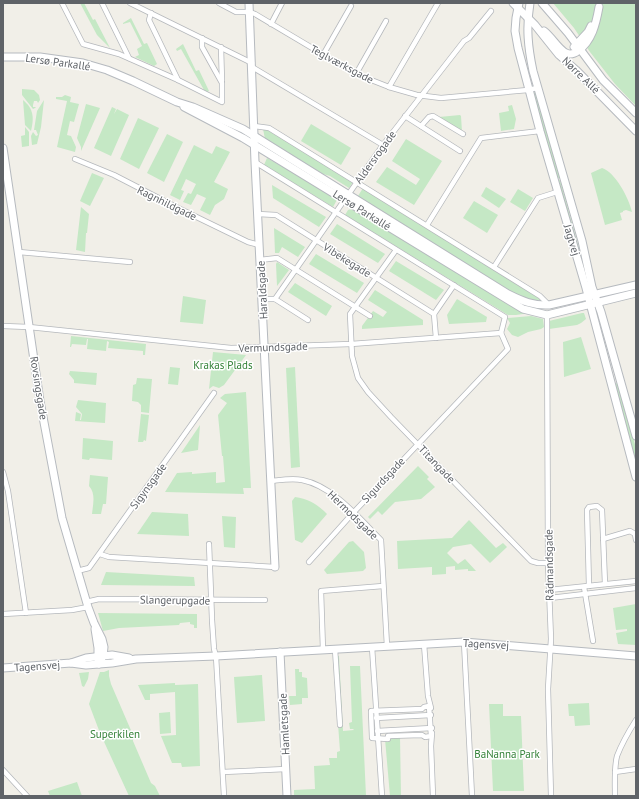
<svg xmlns="http://www.w3.org/2000/svg" width="639" height="799" font-family="'PT Sans',sans-serif">
	<style>
		.green { fill: #c5e8c5 }
		.lines { fill: none; stroke-linecap: round; stroke-linejoin: round }
		.street-casing { stroke: #b5b8bc; stroke-width: 6 }
		.secondary-casing { stroke: #b6babf; stroke-width: 9 }
		.street { stroke: #fff; stroke-width: 4.5 }
		.secondary { stroke: #fff; stroke-width: 7 }
		.labels { text-anchor: middle; stroke-width: 3; stroke-linejoin: round; paint-order: stroke }
		.street-label { font-size: 11px; fill: #5f6368; stroke: #fff }
		.park-label { font-size: 11px; fill: #348238; stroke: #fff }
	</style>
	<rect width="100%" height="100%" fill="#f1efe8"/>
	<g class="green">
		<polygon points="80,3 84,3 93,20 95,19 110,48 97,35"/>
		<polygon points="553,3 636,3 636,106 615,84 590,52 574,28"/>
		<polygon points="131,18 144,44 147,43 157,64 154,66 135,57 139,55 137,49 142,46 130,22 123,24 123,23"/>
		<polygon points="183,44 196,71 199,70 209,91 207,92 204,90 181,49 177,51 176,49"/>
		<polygon points="22,89 34,90 39,95 40,100 38,103 37,101 34,101 33,105 33,107 36,107 35,108 33,109 22,95"/>
		<polygon points="536,92 560,178 556,179 532,93"/>
		<polygon points="65,95 71,97 70,102 79,104 74,122 70,121 67,135 71,136 76,147 75,152 57,147 67,101 56,99 56,97 62,97"/>
		<path d="M23,100C34,109 34,118 31,131L25,125Z"/>
		<polygon points="44,100 41,127 37,144 32,145 31,136 33,132 36,136 38,135 36,130 34,130 37,111"/>
		<polygon points="86,104 100,108 81,151 81,147 77,138"/>
		<polygon points="512,105 516,119 514,129 501,131 499,113 509,111 508,106"/>
		<polygon points="112,107 116,109 114,114 117,109 129,115 111,156 94,148"/>
		<polygon points="461,116 462,132 439,117 460,115"/>
		<polygon points="138,118 159,128 139,169 120,159"/>
		<polygon points="311,124 351,148 341,165 301,141"/>
		<polygon points="25,127 29,132 29,146 22,147 21,136 25,135"/>
		<polygon points="263,129 269,130 353,182 349,188 330,176 323,174 265,139"/>
		<polygon points="167,134 183,142 164,182 147,173"/>
		<polygon points="406,139 442,161 414,205 376,182 387,167 416,185 420,179 392,161"/>
		<polygon points="194,145 212,154 216,146 230,152 214,182 228,189 224,199 215,205 210,215 200,210 206,198 197,194 191,205 183,202 188,193 191,194 196,184 186,179 181,190 184,191 180,200 170,195"/>
		<polygon points="267,158 281,166 288,168 338,198 333,207 264,165"/>
		<path d="M602,168C615,172 629,198 632,212L626,210L623,211V212L620,213L622,220L605,225L591,173Z"/>
		<polygon points="92,173 104,178 90,206 80,201"/>
		<polygon points="560,180 589,284 588,285 557,181"/>
		<polygon points="272,185 326,217 319,227 273,198"/>
		<polygon points="486,187 506,199 499,208 481,196"/>
		<polygon points="363,188 540,299 541,301 539,302 516,295 359,197 358,196"/>
		<polygon points="518,189 533,198 525,211 510,202"/>
		<polygon points="474,201 498,215 487,233 463,218"/>
		<polygon points="81,207 89,214 87,233 86,233 85,252 76,250"/>
		<polygon points="351,209 366,218 374,220 529,313 516,315 508,315 345,215 348,210"/>
		<polygon points="337,224 385,254 378,263 330,234"/>
		<polygon points="274,228 305,247 298,257 282,247 279,253 275,253"/>
		<polygon points="316,254 364,283 357,293 309,264"/>
		<polygon points="396,261 444,290 436,300 389,271"/>
		<polygon points="277,262 289,270 277,286 276,264"/>
		<polygon points="295,283 332,306 326,316 288,292"/>
		<polygon points="375,290 423,320 423,325 362,329 362,326 373,311 383,317 387,312 368,300"/>
		<polygon points="183,296 206,300 203,324 180,322"/>
		<polygon points="457,299 487,317 486,322 449,324 447,315"/>
		<polygon points="582,313 584,313 586,319 581,323 577,325 549,329 549,321"/>
		<polygon points="531,316 543,319 544,327 541,329 528,332 518,337 512,335 507,329 510,323 507,318"/>
		<polygon points="71,336 146,344 145,355 143,355 143,351 108,348 109,342 107,341 106,351 87,349 88,339 87,339 86,345 72,344 71,347 70,347"/>
		<polygon points="581,337 591,369 564,377 563,342"/>
		<polygon points="213,352 246,355 224,385 219,388 213,386 209,389"/>
		<polygon points="170,367 180,368 178,385 168,384"/>
		<polygon points="295,367 300,467 291,468 286,368"/>
		<polygon points="70,371 97,373 96,385 74,383 74,380 69,374"/>
		<polygon points="137,378 152,379 149,413 141,412 141,405 138,402 132,401 133,385 136,384"/>
		<polygon points="618,383 636,448 636,464 614,384"/>
		<polygon points="246,392 251,488 243,488 244,494 165,492 177,473 192,472 192,474 216,472 216,483 225,482 223,456 222,456 218,415 227,403 220,398 225,394"/>
		<polygon points="78,400 106,403 105,423 75,421 76,412 81,414 80,420 81,420 82,414 76,407"/>
		<polygon points="141,414 149,415 146,441 144,440 143,442 138,442"/>
		<polygon points="200,425 198,450 181,453"/>
		<polygon points="83,438 113,441 112,460 90,458 89,460 82,459"/>
		<polygon points="418,466 429,477 427,479 435,487 421,499 395,502 382,515 378,511 370,519 368,517"/>
		<path d="M90,475L108,477L106,504H103L101,514H92C93,504 96,494 89,486Z"/>
		<path d="M295,497C309,499 318,505 327,514L302,543L295,540L292,501Z"/>
		<polygon points="152,512 188,514 189,536 137,534"/>
		<polygon points="222,516 236,517 235,548 224,547"/>
		<polygon points="469,520 496,548 503,543 507,547 490,563 471,544 453,547 447,553 458,564 465,559 476,571 468,571 468,569 455,570 455,566 446,567 446,574 432,575 432,567 398,569 397,541 452,538"/>
		<polygon points="353,541 364,552 366,568 363,571 327,574 324,570 349,542"/>
		<polygon points="106,572 194,577 195,586 101,585"/>
		<polygon points="636,604 636,645 618,644 616,633 627,631 627,629 616,630 613,608"/>
		<polygon points="98,613 197,614 197,628 194,628 194,625 190,624 190,622 180,623 179,625 119,628 103,631"/>
		<polygon points="333,656 339,656 343,731 354,730 353,729 350,729 349,723 352,722 350,666 360,666 366,796 294,796 294,790 315,789 314,766 330,765 329,758 337,758 337,752 340,751"/>
		<polygon points="295,669 299,669 299,672 302,672 302,677 307,678 308,698 302,698 302,704 290,705 289,696 296,696"/>
		<polygon points="109,670 109,676 111,684 133,735 133,741 151,783 155,786 160,796 129,796 100,733 89,704 100,672 104,672"/>
		<polygon points="89,672 88,679 84,687 82,686 79,673"/>
		<polygon points="262,675 265,721 237,723 234,677"/>
		<polygon points="175,683 175,685 198,684 200,766 182,767 181,763 172,763 161,736 176,735 175,692 150,694 150,700 145,700 138,685"/>
		<polygon points="589,703 590,725 575,726 574,716 569,716 568,704"/>
		<polygon points="489,704 503,704 503,716 521,716 524,791 493,791"/>
		<polygon points="170,712 171,733 160,734 159,713"/>
		<polygon points="388,736 400,736 401,796 390,796 385,739"/>
		<polygon points="77,782 82,796 50,796 48,791"/>
	</g>
	<g class="lines">
		<g class="street-casing">
			<g id="street">
				<polyline points="62,3 83,44 119,54 178,80 222,102 222,83 202,47 202,38"/>
				<polyline points="102,3 129,58"/>
				<polyline points="130,3 252,63"/>
				<polyline points="219,3 236,12 250,12 255,14 356,74 389,87 417,95 441,98 528,90 537,88"/>
				<polyline points="151,13 149,20 178,80"/>
				<polyline points="271,24 282,3"/>
				<polyline points="221,47 222,81"/>
				<polyline points="323,55 351,6"/>
				<polyline points="252,67 383,145"/>
				<polyline points="356,74 386,21"/>
				<polyline points="389,87 438,3"/>
				<polyline points="405,116 460,151"/>
				<polyline points="254,126 269,128 540,296 549,305"/>
				<polyline points="421,126 429,117 433,116 463,134"/>
				<polyline points="75,159 114,175 178,208 248,242 259,245"/>
				<polyline points="255,162 505,317 501,333"/>
				<polyline points="258,214 276,215 434,314"/>
				<polyline points="427,225 481,138 540,131"/>
				<polyline points="396,250 350,314 352,356 358,378 368,392 391,417 531,561 538,563 548,563"/>
				<polyline points="19,252 130,262"/>
				<polyline points="260,260 277,258 370,316"/>
				<polyline points="494,267 538,198 557,192"/>
				<polyline points="262,299 275,299 383,145 464,41 469,38 491,11"/>
				<polyline points="275,299 308,320"/>
				<polyline points="547,315 548,563 551,639 548,689 551,796"/>
				<polyline points="3,326 29,327 231,348 351,344 501,333"/>
				<polyline points="436,338 434,314 454,285"/>
				<polyline points="3,472 8,491 26,613"/>
				<path d="M271,481C281,480 292,478 302,480C333,486 359,518 381,540L387,646"/>
				<polyline points="603,539 630,531 635,534 636,540"/>
				<polyline points="209,544 212,619"/>
				<polyline points="100,554 109,557 275,567"/>
				<polyline points="309,562 353,513 508,349 501,333"/>
				<polyline points="77,571 89,568 214,393"/>
				<polyline points="589,586 587,510 589,507 597,506 602,510 605,584"/>
				<polyline points="584,587 593,641"/>
				<polyline points="549,590 636,581"/>
				<polyline points="550,598 636,588"/>
				<polyline points="86,602 99,599 265,600"/>
				<polyline points="3,614 72,610 88,607"/>
				<polyline points="212,620 214,649 216,656 224,796"/>
				<polyline points="464,642 472,796"/>
				<polyline points="424,644 428,696 431,708"/>
				<polyline points="372,647 382,796"/>
				<polyline points="335,649 340,725"/>
				<polyline points="323,650 321,591 383,586"/>
				<polygon points="429,706 431,736 425,737 422,735 388,736 388,739 372,738 371,711 422,709 424,707"/>
				<polyline points="376,718 431,715"/>
				<polyline points="377,731 432,728"/>
				<polyline points="432,733 431,746 433,796"/>
				<polyline points="3,770 27,796"/>
				<polyline points="223,772 286,769"/>
				<polyline points="615,772 636,769"/>
				<path d="M615,796C615,783 614,768 617,756C622,743 629,731 636,720"/>
			</g>
		</g>
		<g class="secondary-casing">
			<g id="secondary">
				<polyline points="249,3 255,162 275,567"/>
				<polyline points="513,3 535,25 559,55 576,70 636,131"/>
				<polyline points="519,3 516,18 515,31 518,48 540,131 586,288 636,477"/>
				<path d="M530,3C526,28 528,47 533,71L582,241L592,287L601,312L636,436"/>
				<polyline points="542,3 568,33 603,80 636,113"/>
				<path d="M544,31C552,37 558,49 566,53C570,55 574,54 578,51C592,41 596,24 599,7"/>
				<polyline points="574,47 588,32 591,26"/>
				<path d="M3,57H40L83,63L107,70L133,81L177,102L193,107L243,129L508,294C522,301 534,306 549,305L636,285"/>
				<polyline points="184,107 243,138 523,309 547,315 636,293"/>
				<polyline points="3,148 40,401 62,518 88,607 94,623 102,639 104,647 103,656 99,664"/>
				<polyline points="95,629 98,648 98,660"/>
				<polyline points="280,652 287,796"/>
				<polyline points="71,663 86,665 112,663 136,659 216,656 464,642 636,656"/>
				<polyline points="3,668 71,663 86,658 103,656 112,655 129,658"/>
			</g>
		</g>
		<use href="#street" class="street"/>
		<use href="#secondary" class="secondary"/>
	</g>
	<g class="labels">
		<g class="street-label">
			<text transform="translate(58 62) rotate(8)" y="4">Lersø Parkallé</text>
			<text transform="translate(342 64) rotate(28)" y="4">Teglværksgade</text>
			<text transform="translate(581 75) rotate(44)" y="4">Nørre Allé</text>
			<text transform="translate(375 157) rotate(-54)" y="4">Aldersrogade</text>
			<text transform="translate(167 203) rotate(26)" y="4">Ragnhildgade</text>
			<text transform="translate(362 210) rotate(32)" y="4">Lersø Parkallé</text>
			<text transform="translate(572 240) rotate(73)" y="4">Jagtvej</text>
			<text transform="translate(347 260) rotate(32)" y="4">Vibekegade</text>
			<text transform="translate(262 290) rotate(-93)" y="4">Haraldsgade</text>
			<text transform="translate(273 347) rotate(-2)" y="4">Vermundsgade</text>
			<text transform="translate(39 388) rotate(81)" y="4">Rovsingsgade</text>
			<text transform="translate(437 464) rotate(46)" y="4">Titangade</text>
			<text transform="translate(383 480) rotate(-47)" y="4">Sigurdsgade</text>
			<text transform="translate(148 486) rotate(-54)" y="4">Sigynsgade</text>
			<text transform="translate(353 515) rotate(44)" y="4">Hermodsgade</text>
			<text transform="translate(549 565) rotate(-91)" y="4">Rådmandsgade</text>
			<text transform="translate(175 600) rotate(1)" y="4">Slangerupgade</text>
			<text transform="translate(486 644) rotate(3)" y="4">Tagensvej</text>
			<text transform="translate(37 666) rotate(-4)" y="4">Tagensvej</text>
			<text transform="translate(284 724) rotate(-93)" y="4">Hamletsgade</text>
		</g>
		<g class="park-label">
			<text x="223" y="369">Krakas Plads</text>
			<text x="115" y="738">Superkilen</text>
			<text x="507" y="758">BaNanna Park</text>
		</g>
	</g>
	<rect width="639" height="799" fill="none" stroke="#5f6368" stroke-width="8"/>
</svg>
